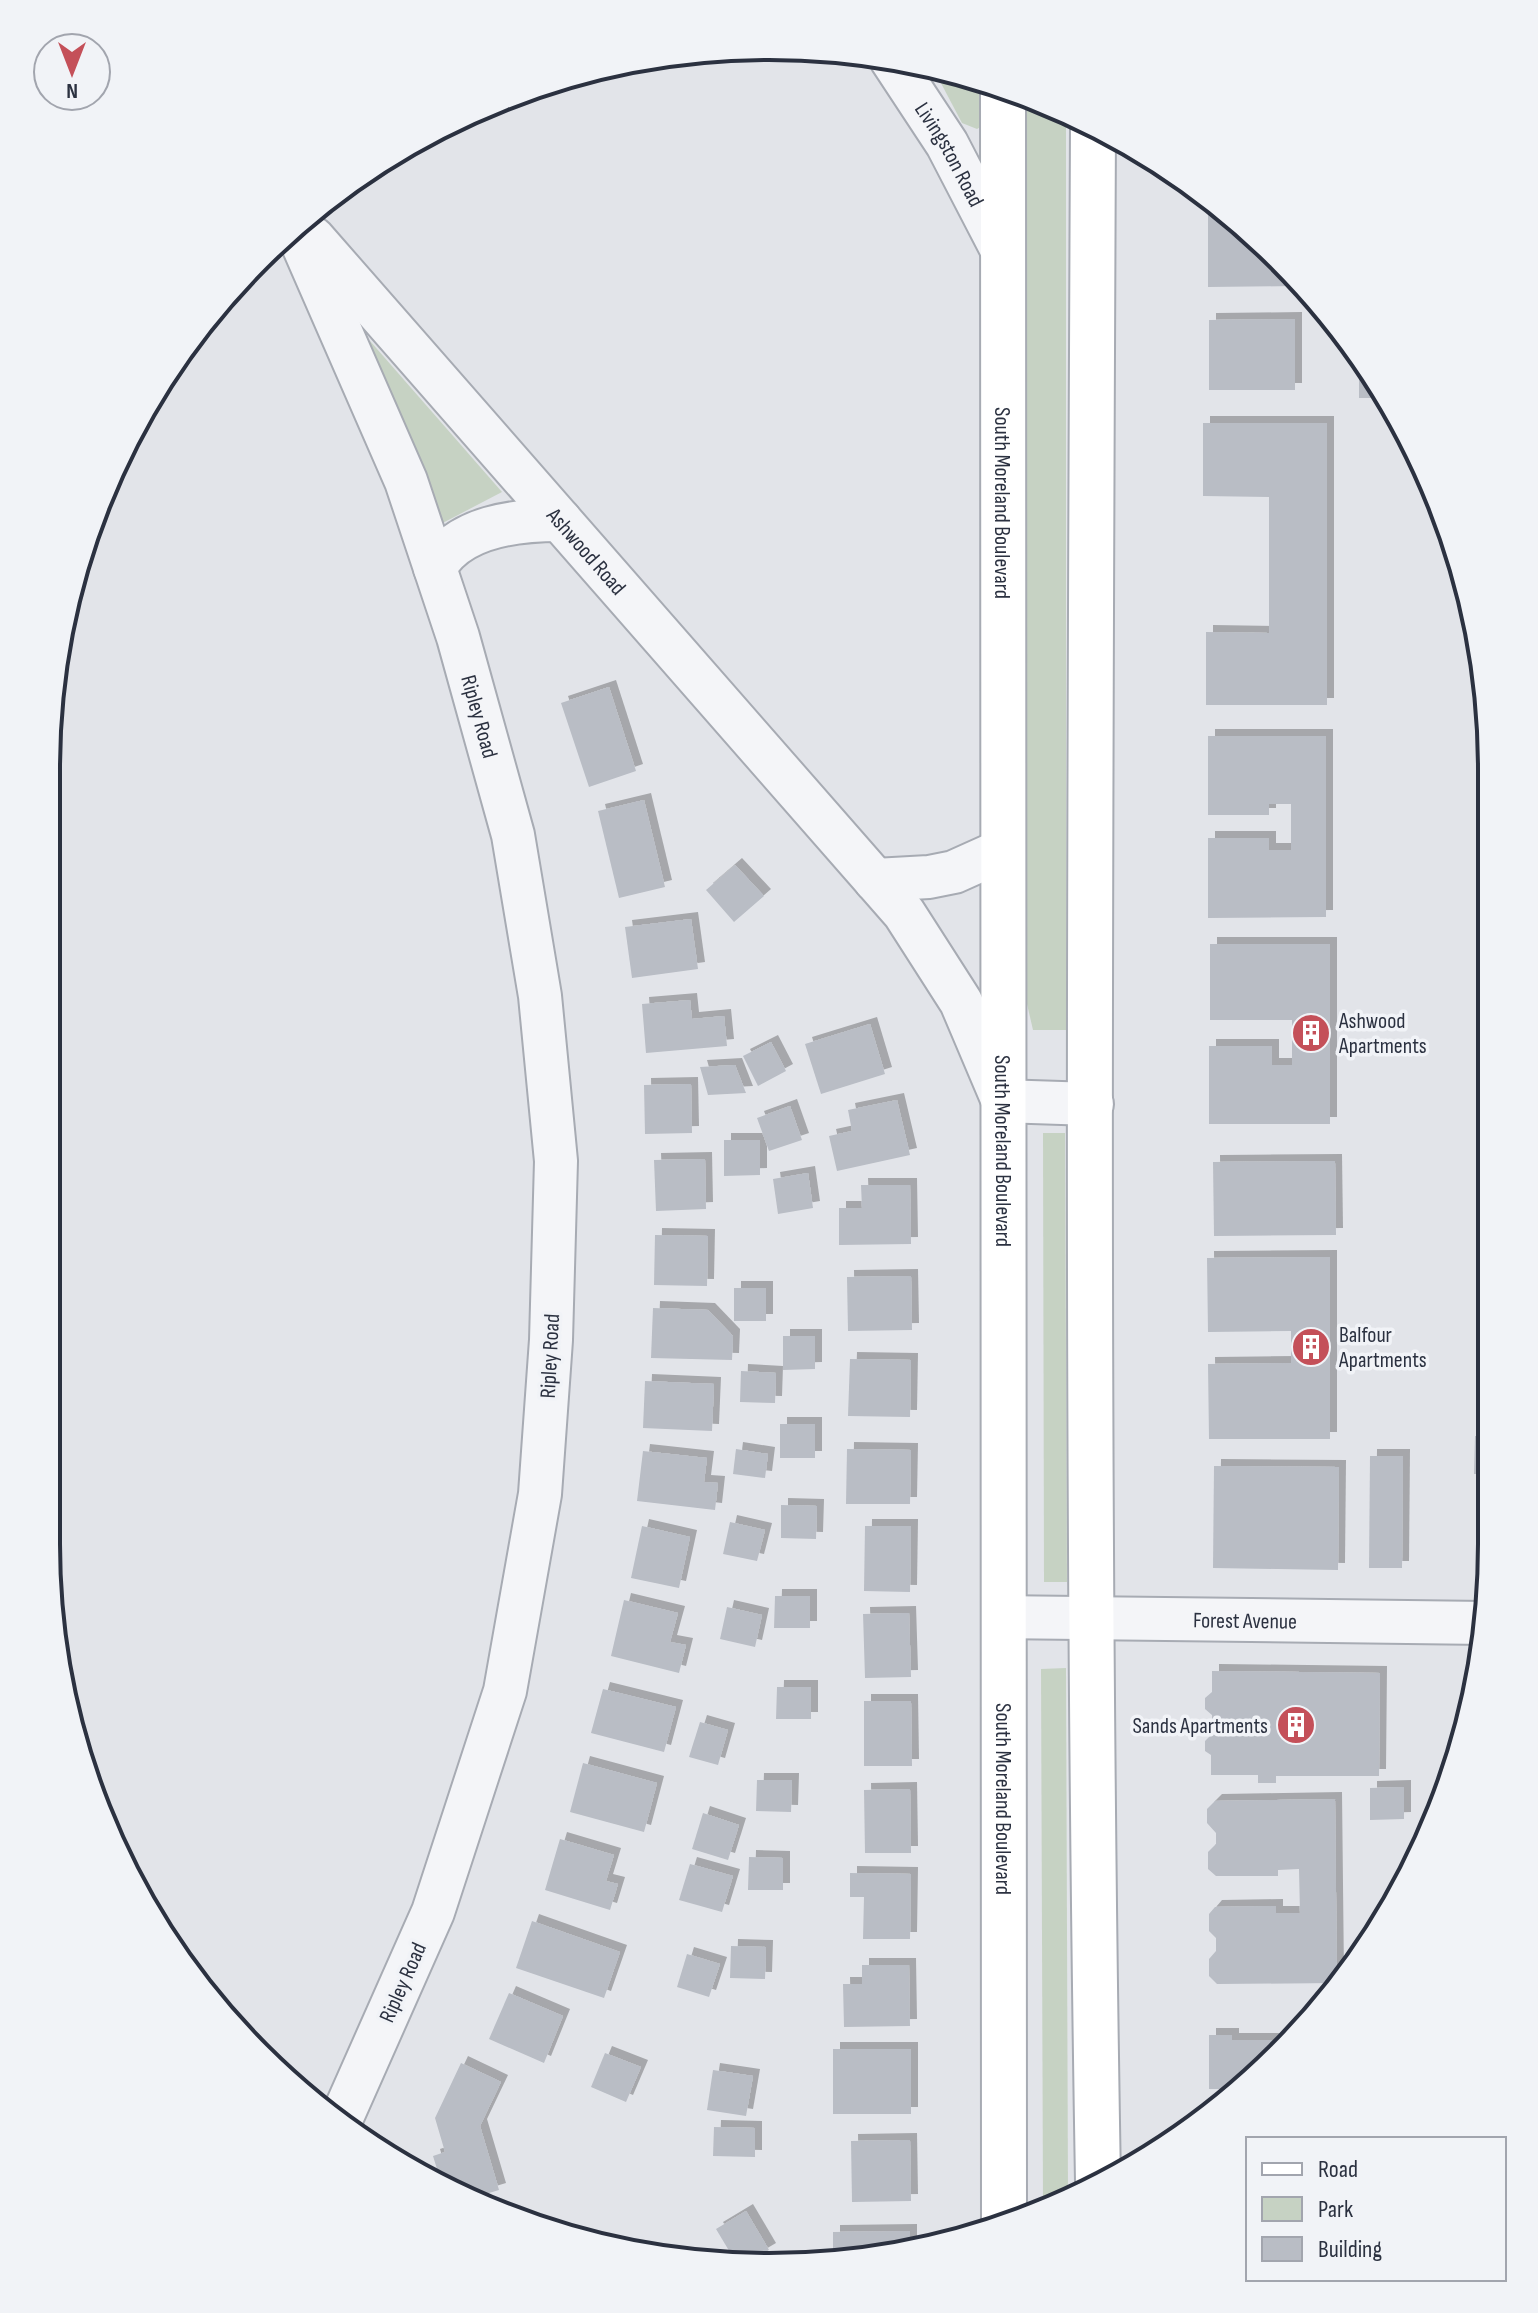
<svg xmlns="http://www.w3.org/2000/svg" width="1538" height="2313" font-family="'Sofia Sans Condensed',sans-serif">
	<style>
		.green { fill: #c6d2c3 }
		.building { fill: #b9bdc5; filter: url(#shadow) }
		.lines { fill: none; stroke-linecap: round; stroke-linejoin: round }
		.street-casing { stroke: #a7abb3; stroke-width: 46 }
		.secondary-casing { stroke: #a7abb3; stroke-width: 48 }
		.street { stroke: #f4f5f8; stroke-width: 42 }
		.secondary { stroke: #fff; stroke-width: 44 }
		.labels { text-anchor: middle; stroke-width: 7; stroke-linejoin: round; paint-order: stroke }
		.street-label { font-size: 22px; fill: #2b3140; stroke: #f1f3f7 }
		.poi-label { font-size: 22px; fill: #2b3140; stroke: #f1f3f7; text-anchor: start }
		.rim { fill: none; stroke: #2b3140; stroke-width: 4 }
	</style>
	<defs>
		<filter id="shadow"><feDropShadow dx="7" dy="-7" stdDeviation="0" flood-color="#0004"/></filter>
	</defs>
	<rect width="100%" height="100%" fill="#e2e4e9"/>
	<g class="green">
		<polygon points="933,68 986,81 987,123 977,129 962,123"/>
		<polygon points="1025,95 1066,113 1066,1030 1033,1030 1027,1004"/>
		<polygon points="370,341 502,492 435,527 357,348"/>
		<polygon points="1043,1133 1065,1133 1067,1582 1044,1582"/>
		<polygon points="1066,1668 1068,2194 1043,2203 1041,1669"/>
	</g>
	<g class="building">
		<polygon points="1208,215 1231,215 1246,226 1296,279 1296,286 1208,287"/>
		<polygon points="1295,319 1295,390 1209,390 1209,320"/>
		<polygon points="1359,355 1360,358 1386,398 1359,398"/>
		<polygon points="1203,423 1327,423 1327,705 1206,705 1206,632 1269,633 1269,497 1203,496"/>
		<polygon points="609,687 636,771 589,787 561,703"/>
		<polygon points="1208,736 1326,736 1326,917 1208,918 1208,838 1269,838 1269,850 1291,850 1291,804 1269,804 1269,815 1208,815"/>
		<rect x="1485" y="745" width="5" height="44"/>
		<polygon points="644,800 665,887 619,898 598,811"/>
		<rect x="1484" y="821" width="6" height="31"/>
		<polygon points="735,865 764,896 734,922 706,890"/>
		<polygon points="1483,889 1490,889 1489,925 1484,925"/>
		<polygon points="691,919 698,969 632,978 625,927"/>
		<polygon points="1210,944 1330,944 1330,1124 1209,1124 1209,1046 1272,1046 1272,1065 1292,1065 1292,1020 1210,1020"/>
		<polygon points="690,1000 692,1019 724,1016 727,1046 646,1053 642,1004"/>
		<polygon points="870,1024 885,1074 821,1094 805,1044"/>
		<polygon points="771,1042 786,1071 758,1086 743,1056"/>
		<polygon points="735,1065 746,1093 708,1095 700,1067"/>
		<polygon points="691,1084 692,1133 645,1134 644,1085"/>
		<polygon points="897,1100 910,1155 837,1171 829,1136 852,1131 848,1110"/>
		<polygon points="790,1106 802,1140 769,1151 757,1118"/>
		<polygon points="724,1140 760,1140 760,1175 724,1176"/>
		<polygon points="705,1159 706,1209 656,1211 654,1160"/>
		<polygon points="1335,1161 1336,1235 1214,1236 1213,1162"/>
		<polygon points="808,1173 813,1208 778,1214 773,1179"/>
		<polygon points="861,1185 910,1185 911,1244 839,1245 839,1208 862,1208"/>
		<polygon points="655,1235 708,1236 707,1286 654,1285"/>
		<polygon points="1330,1257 1330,1439 1209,1439 1208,1364 1291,1363 1291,1331 1208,1332 1207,1258"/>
		<polygon points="911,1276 912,1330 848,1331 847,1277"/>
		<rect x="734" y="1288" width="32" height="33"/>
		<polygon points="653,1308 708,1310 733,1336 732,1360 651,1358"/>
		<polygon points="783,1336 815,1336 815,1369 783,1370"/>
		<polygon points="850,1359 911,1360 910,1417 848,1416"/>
		<polygon points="741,1371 776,1373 775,1403 740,1402"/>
		<polygon points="645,1381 714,1384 712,1431 643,1428"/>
		<rect x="780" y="1424" width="35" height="34"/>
		<polygon points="1475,1436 1487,1436 1487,1474 1474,1474"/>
		<polygon points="736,1449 768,1454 765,1478 733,1474"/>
		<polygon points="847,1449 911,1450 910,1504 846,1504"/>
		<polygon points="643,1451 707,1458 704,1482 718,1483 715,1510 637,1501"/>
		<polygon points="1370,1456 1403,1456 1402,1568 1369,1568"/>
		<polygon points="1214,1466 1339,1467 1338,1570 1213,1568"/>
		<polygon points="781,1505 817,1506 816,1539 781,1538"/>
		<polygon points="730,1522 765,1530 757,1561 723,1554"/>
		<polygon points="642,1526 690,1537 679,1588 631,1578"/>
		<polygon points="865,1526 911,1526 910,1592 864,1591"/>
		<polygon points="775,1596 810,1596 810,1628 774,1628"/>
		<polygon points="624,1600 678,1613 670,1642 686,1645 679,1673 611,1656"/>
		<polygon points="727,1607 762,1615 755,1647 720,1639"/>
		<polygon points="909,1613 911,1677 865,1678 863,1614"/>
		<polygon points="1212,1671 1380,1673 1379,1776 1276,1776 1276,1783 1258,1783 1258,1775 1211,1775 1211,1755 1205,1751 1205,1741 1212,1734 1212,1715 1205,1709 1205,1698 1212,1692"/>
		<polygon points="777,1687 811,1687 811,1719 776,1719"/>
		<polygon points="603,1689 676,1707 664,1752 591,1733"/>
		<polygon points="864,1701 911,1701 912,1766 864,1766"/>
		<polygon points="700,1722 728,1730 718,1765 689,1757"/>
		<polygon points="583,1763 657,1783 644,1832 570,1812"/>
		<polygon points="757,1780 792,1780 791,1812 756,1811"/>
		<polygon points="1404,1787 1404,1819 1370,1820 1370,1788"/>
		<polygon points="910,1789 911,1853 865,1853 864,1790"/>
		<polygon points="1335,1799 1337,1983 1217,1984 1209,1976 1209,1959 1216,1951 1216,1938 1209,1931 1209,1914 1215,1907 1276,1906 1276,1913 1300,1913 1299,1869 1278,1870 1278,1876 1216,1876 1208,1869 1208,1852 1216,1844 1216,1833 1207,1823 1207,1809 1215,1801"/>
		<polygon points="703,1813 739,1825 728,1860 692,1849"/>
		<polygon points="560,1839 614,1855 606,1881 618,1884 610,1910 545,1890"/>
		<polygon points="749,1857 783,1858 783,1890 748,1890"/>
		<polygon points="690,1864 733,1876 722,1912 679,1900"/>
		<polygon points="850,1873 911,1874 910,1939 863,1939 864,1897 850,1897"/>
		<polygon points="532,1921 620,1952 604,1998 516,1968"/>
		<polygon points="731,1946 766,1947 765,1979 730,1978"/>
		<polygon points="687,1954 720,1964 709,1997 677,1987"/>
		<polygon points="862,1965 909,1965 910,2026 844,2027 843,1984 862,1984"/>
		<polygon points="509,1993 563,2016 544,2063 489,2039"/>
		<polygon points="1209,2035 1232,2035 1232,2040 1289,2040 1229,2089 1209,2089"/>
		<rect x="833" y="2049" width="78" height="65"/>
		<polygon points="605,2053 641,2067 626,2102 591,2087"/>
		<polygon points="461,2063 501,2082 480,2126 499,2190 469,2199 441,2182 433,2156 445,2152 435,2118"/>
		<polygon points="713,2070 753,2076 746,2116 707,2110"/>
		<polygon points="714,2127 755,2128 755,2157 713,2156"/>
		<polygon points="910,2140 911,2201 852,2202 851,2141"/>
		<polygon points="746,2211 769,2250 745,2264 737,2264 716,2229"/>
		<polygon points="910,2231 910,2253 833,2258 833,2232"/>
	</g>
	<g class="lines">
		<g class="street-casing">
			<g id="street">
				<path id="s1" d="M891,59L947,144L1003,252"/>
				<path id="s2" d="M295,227L406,481L458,637L513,835L540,996L556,1161L551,1340L540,1494L505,1691L433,1912L339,2124"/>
				<path id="s3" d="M313,238L904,913L961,1002L1003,1101L1092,1104"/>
				<path d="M435,568C458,526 516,520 560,520"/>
				<polyline points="875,880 929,877 954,872 1003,850"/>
				<path id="s4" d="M1003,1617L1486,1623"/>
			</g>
		</g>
		<g class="secondary-casing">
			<g id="secondary">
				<path id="s5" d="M1003,85L1004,2218"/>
				<path d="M1093,126C1090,811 1086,1497 1098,2182"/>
			</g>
		</g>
		<use href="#street" class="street"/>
		<use href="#secondary" class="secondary"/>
	</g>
	<defs>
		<g id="building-disc" transform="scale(2)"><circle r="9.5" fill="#c45059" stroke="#f1f3f7"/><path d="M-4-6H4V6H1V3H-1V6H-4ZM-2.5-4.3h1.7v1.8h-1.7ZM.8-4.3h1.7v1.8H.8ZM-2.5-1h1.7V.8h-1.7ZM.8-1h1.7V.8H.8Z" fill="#fff"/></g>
	</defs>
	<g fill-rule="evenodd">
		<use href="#building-disc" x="1311" y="1033"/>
		<use href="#building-disc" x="1311" y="1347"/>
		<use href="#building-disc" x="1296" y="1725"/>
	</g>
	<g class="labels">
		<g class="street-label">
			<text dy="8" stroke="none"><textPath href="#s1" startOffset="112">Livingston Road</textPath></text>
			<text dy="8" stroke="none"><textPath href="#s5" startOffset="418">South Moreland Boulevard</textPath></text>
			<text dy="8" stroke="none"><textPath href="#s3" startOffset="416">Ashwood Road</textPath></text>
			<text dy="8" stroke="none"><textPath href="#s2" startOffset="524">Ripley Road</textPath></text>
			<text dy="8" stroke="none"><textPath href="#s5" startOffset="1066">South Moreland Boulevard</textPath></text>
			<text transform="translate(549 1356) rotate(-87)" y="8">Ripley Road</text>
			<text dy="8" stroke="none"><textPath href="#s4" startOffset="242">Forest Avenue</textPath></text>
			<text dy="8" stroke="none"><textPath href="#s5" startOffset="1714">South Moreland Boulevard</textPath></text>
			<text transform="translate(402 1982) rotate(-66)" y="8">Ripley Road</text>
		</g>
		<g class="poi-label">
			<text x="1339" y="1028">Ashwood<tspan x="1339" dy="25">Apartments</tspan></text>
			<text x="1339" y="1342">Balfour<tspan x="1339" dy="25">Apartments</tspan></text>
			<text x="1268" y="1733" text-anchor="end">Sands Apartments</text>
		</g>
	</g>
	<path d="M0 0H1538V2313H0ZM769 60H769A709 709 0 0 1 1478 769V1544A709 709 0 0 1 769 2253H769A709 709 0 0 1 60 1544V769A709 709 0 0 1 769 60Z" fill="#f1f3f7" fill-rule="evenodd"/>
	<path class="rim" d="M769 60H769A709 709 0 0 1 1478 769V1544A709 709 0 0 1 769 2253H769A709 709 0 0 1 60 1544V769A709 709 0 0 1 769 60Z"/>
	<rect x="1246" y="2137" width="260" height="144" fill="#f1f3f7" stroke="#a2a5ae" stroke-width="2"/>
	<rect x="1262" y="2163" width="40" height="12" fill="#ffffff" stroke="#a2a5ae" stroke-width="2"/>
	<text x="1318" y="2177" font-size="24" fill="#2b3140">Road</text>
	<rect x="1262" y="2197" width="40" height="24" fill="#c6d2c3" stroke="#a2a5ae" stroke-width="2"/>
	<text x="1318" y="2217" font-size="24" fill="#2b3140">Park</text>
	<rect x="1262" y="2237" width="40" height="24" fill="#b9bdc5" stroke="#a2a5ae" stroke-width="2"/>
	<text x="1318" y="2257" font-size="24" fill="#2b3140">Building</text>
	<g transform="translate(72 72) rotate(180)"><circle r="38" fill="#f1f3f7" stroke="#a2a5ae" stroke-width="2"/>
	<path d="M0-6L14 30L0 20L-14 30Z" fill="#c45059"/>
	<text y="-12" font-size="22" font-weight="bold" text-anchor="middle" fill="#2b3140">N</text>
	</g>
</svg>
